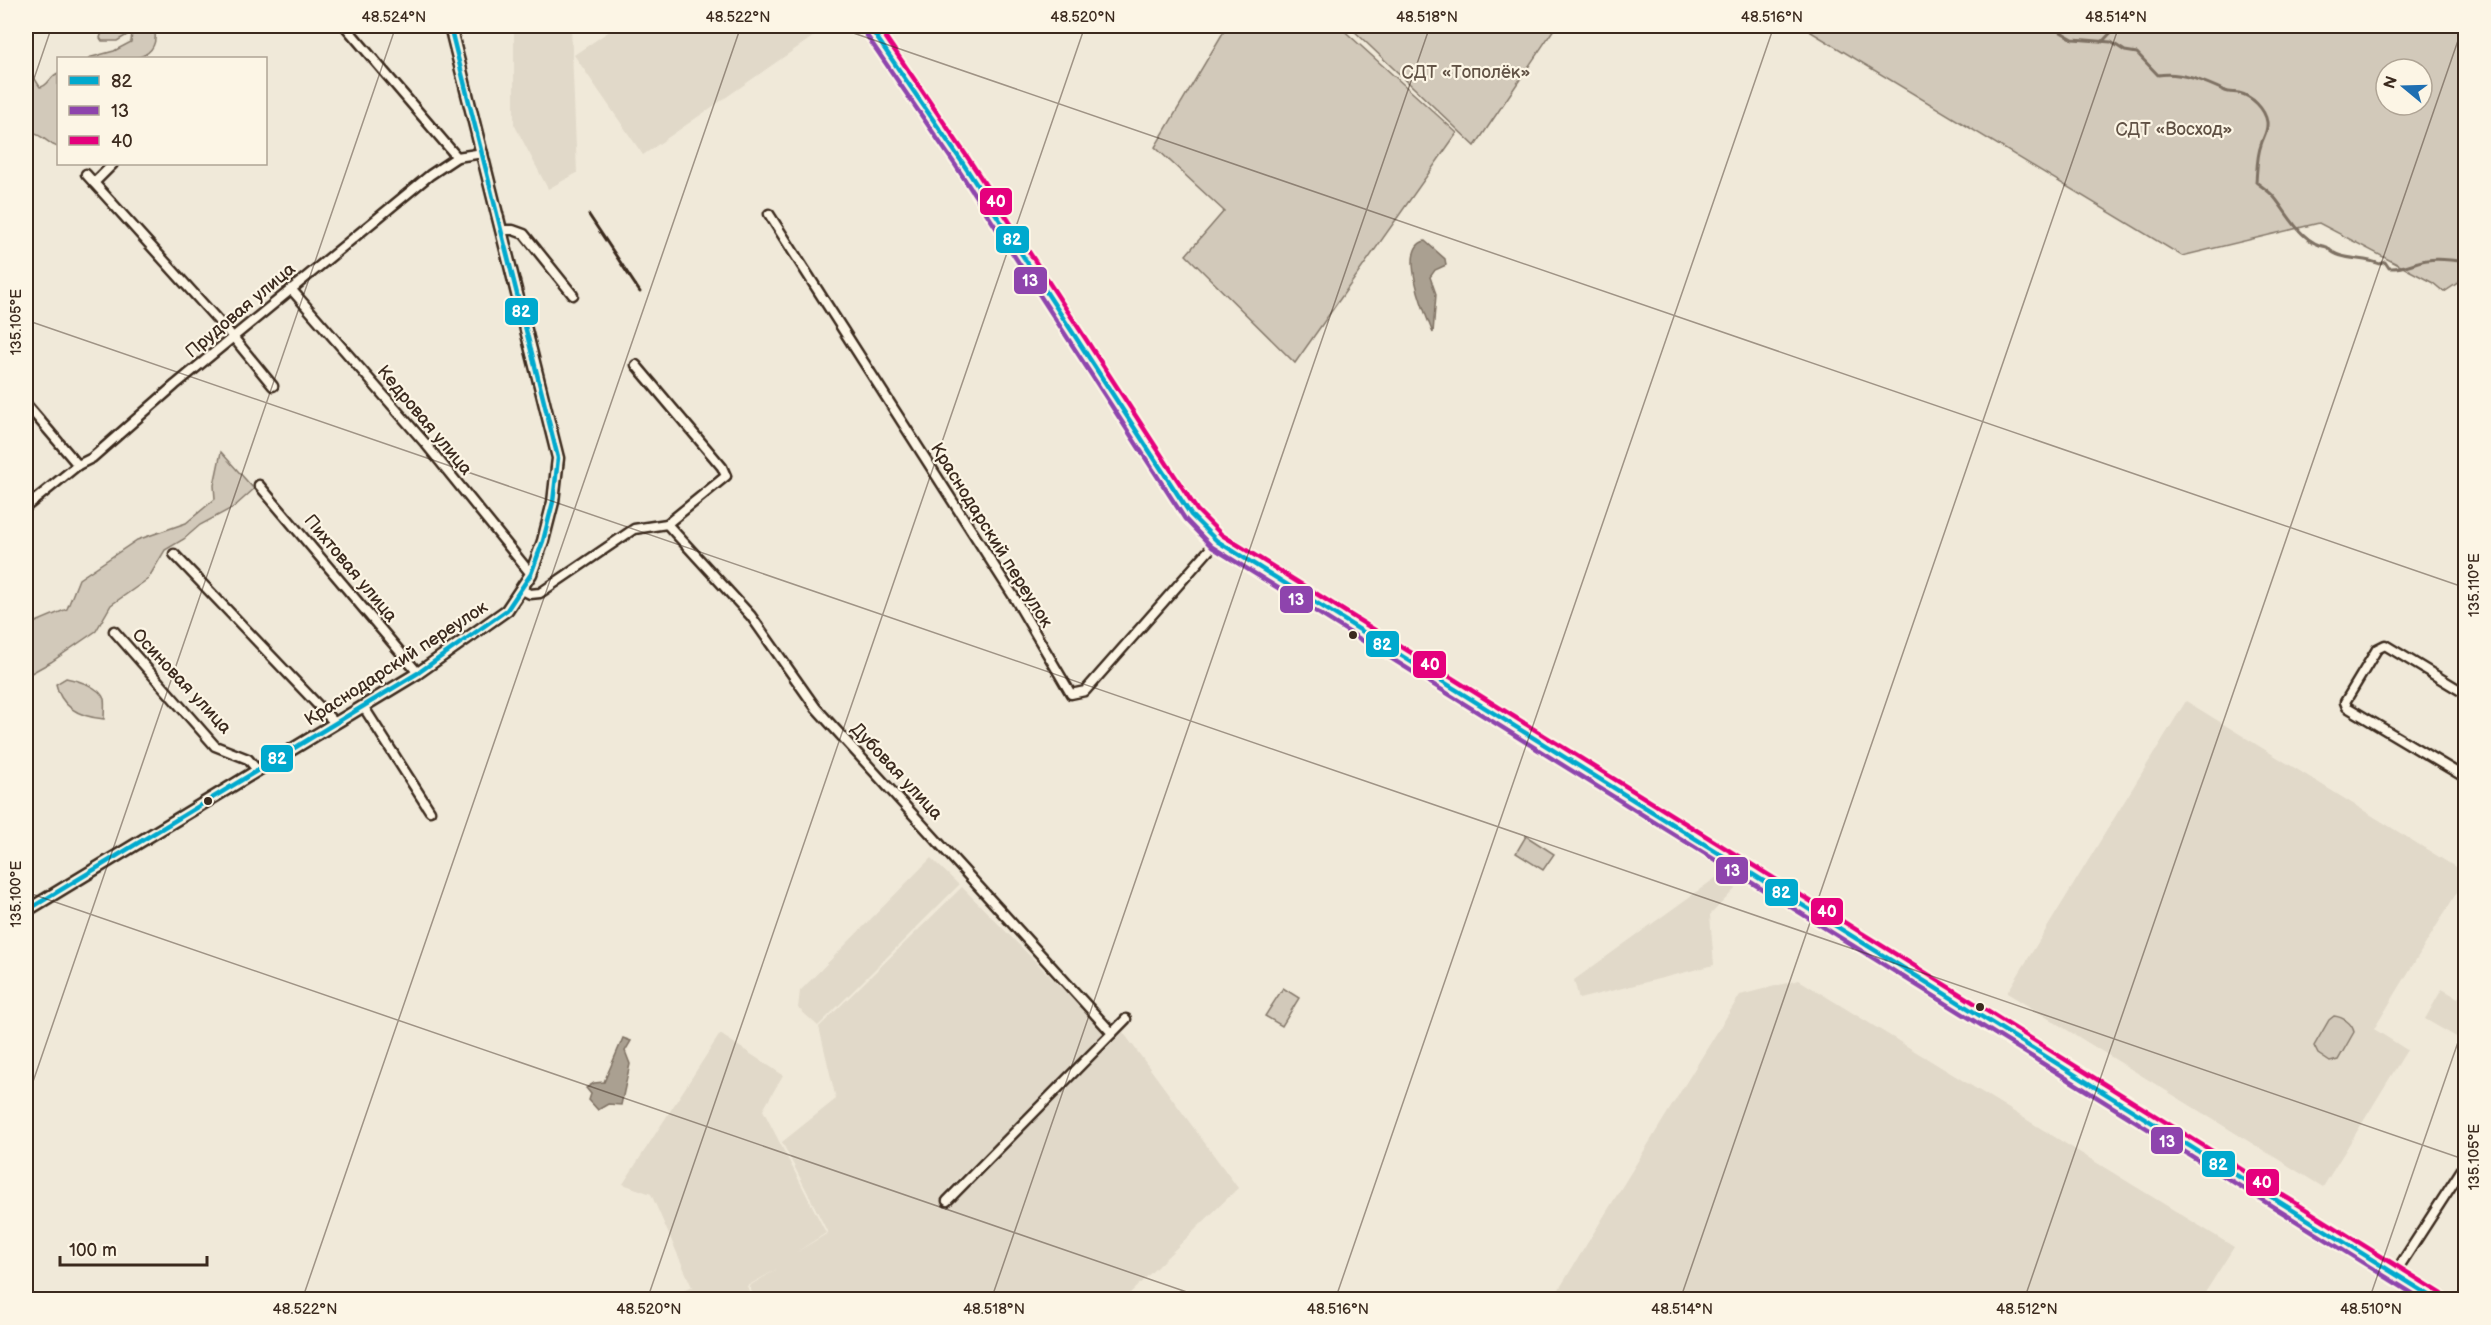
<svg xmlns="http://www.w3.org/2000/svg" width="2491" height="1325" font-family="'Balsamiq Sans',sans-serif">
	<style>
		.built { fill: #e1d9c9 }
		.green { fill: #d2c9ba; stroke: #867a6c; stroke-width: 1.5; fill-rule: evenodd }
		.water { fill: #aaa091; stroke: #7e7163; stroke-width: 1.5 }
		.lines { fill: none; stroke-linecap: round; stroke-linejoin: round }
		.stream { stroke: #7e7163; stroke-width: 3 }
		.minor-casing { stroke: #3b2a1e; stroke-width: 13 }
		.tertiary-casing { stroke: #3b2a1e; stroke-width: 15 }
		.secondary-casing { stroke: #3b2a1e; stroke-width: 16 }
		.minor { stroke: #fcf5e5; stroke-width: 8 }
		.tertiary { stroke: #fcf5e5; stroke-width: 10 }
		.secondary { stroke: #fcf5e5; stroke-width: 12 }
		.rail { stroke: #3b2a1e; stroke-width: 3 }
		.bus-1-casing { stroke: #fcf5e5; stroke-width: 9 }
		.bus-2-casing { stroke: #fcf5e5; stroke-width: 9 }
		.bus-3-casing { stroke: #fcf5e5; stroke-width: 9 }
		.bus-1 { stroke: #00a9ce; stroke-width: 4.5 }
		.bus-2 { stroke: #8e44ad; stroke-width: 4.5 }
		.bus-3 { stroke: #e5007d; stroke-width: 4.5 }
		.ticks { fill: none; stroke: #3b2a1e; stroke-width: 1.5; stroke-opacity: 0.45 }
		.bus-dot { fill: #3b2a1e; stroke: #fcf5e5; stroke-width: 2 }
		.labels { text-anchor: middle; stroke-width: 4.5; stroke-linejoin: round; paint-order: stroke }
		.park-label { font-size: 18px; fill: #615245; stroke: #fcf5e5 }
		.street-label { font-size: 18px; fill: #3b2a1e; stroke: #fcf5e5 }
		.line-badge { stroke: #fcf5e5; stroke-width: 2 }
		.badge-label { font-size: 16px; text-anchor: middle; font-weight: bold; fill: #fff }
		.neatline { fill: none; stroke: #3b2a1e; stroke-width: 2 }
		.ticks-label { font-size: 15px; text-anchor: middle; fill: #3b2a1e }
	</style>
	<rect width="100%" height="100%" fill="#f0e9d9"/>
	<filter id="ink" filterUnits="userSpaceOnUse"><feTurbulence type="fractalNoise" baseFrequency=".0167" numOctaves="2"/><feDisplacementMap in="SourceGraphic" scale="12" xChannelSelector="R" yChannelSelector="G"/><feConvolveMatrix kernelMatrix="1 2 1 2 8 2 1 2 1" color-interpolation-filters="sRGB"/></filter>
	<g filter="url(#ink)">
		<g class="built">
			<polygon points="514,26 571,26 577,173 548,189 514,124"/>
			<polygon points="617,26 826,26 827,27 643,155 574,55"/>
			<polygon points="2186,701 2465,873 2465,879 2374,1029 2407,1050 2323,1187 2007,993"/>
			<polygon points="931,858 959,885 818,1026 798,1008 800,991"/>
			<polygon points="1717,877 1736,888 1710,915 1714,965 1579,999 1574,980"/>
			<polygon points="962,887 1106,1033 948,1189 958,1196 1123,1032 1238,1188 1124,1299 755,1299 749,1286 779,1268 747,1286 751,1296 743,1299 686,1300 683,1291 692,1287 651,1194 623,1184 720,1034 783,1075 763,1110 826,1233 795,1253 828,1233 782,1142 836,1099 819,1027"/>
			<polygon points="1799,980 2234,1247 2201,1299 1553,1299 1740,995"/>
			<polygon points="2465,986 2465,1042 2425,1019 2442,989 2458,998"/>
		</g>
		<g class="green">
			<path d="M108,26H154C164,68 114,59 88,58L114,51L131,42L132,32L117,41H102L100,38L102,32Z"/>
			<polygon points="1227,26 1339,26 1457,133 1295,363 1186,255 1224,211 1155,147"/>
			<polygon points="1349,26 1556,26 1475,146"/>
			<path d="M1801,26H2465V278L2444,292L2433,283L2319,223L2182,256ZM2386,69H2422V105H2386Z"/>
			<path d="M26,65L40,87C48,87 50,76 58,73V147C48,144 43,135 32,133L26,139Z"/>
			<polygon points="221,452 254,489 234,507 200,525 184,539 165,550 148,579 111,605 96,631 51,662 26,676 26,624 29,625 67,609 79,579 137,540 186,523 215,499 214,485"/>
			<path d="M66,678C77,680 99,686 104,699C105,704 104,713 104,719C81,717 61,708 56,684Z"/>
			<polygon points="1526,836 1554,854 1543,870 1516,853"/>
			<polygon points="1283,988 1299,998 1282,1026 1265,1016"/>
			<path d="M2334,1016C2343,1017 2352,1023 2354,1032L2338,1060L2330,1062L2318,1054L2314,1046L2329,1020Z"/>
		</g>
		<g class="water">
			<path d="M1425,241L1445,259L1446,265L1435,270L1430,277L1436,294L1433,333C1426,316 1397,248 1425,241Z"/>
			<polygon points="623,1038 631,1041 625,1051 630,1064 621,1105 608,1104 598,1110 589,1100 591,1094 586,1088 594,1083 604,1082"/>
		</g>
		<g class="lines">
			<g class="stream">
				<path d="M2050,26L2073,39L2111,42L2125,51L2137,53L2158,75C2180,71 2206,82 2225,91C2230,93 2234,92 2239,93C2252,96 2265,109 2267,122C2268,132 2263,137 2261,145C2257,155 2257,170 2256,182C2262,187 2269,191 2274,197C2289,215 2302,244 2327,247C2339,262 2363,256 2380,264L2385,262L2389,268C2404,269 2413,262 2427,260C2440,258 2453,260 2466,262"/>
				<polyline points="2102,42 2117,26"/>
			</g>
			<g class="minor-casing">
				<g id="minor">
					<polyline points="345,26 457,157"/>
					<polyline points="86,174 233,337 273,386"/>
					<polyline points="94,183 113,164"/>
					<polyline points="769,214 1014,597 1071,694 1085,691 1217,541"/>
					<polyline points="501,230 513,230 524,234 573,295"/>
					<polyline points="291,289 425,443 531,574"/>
					<polyline points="26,404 78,465"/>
					<polyline points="259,485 418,673"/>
					<polyline points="26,507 78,465 92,458 175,385 430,175 457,157 483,153"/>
					<polyline points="667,524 751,616 816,708 1112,1033"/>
					<polyline points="174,554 335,723"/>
					<polyline points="522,590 530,594 540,593 634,529 667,524 726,476 722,467 636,365"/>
					<polyline points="114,631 215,746 248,759 258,771"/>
					<polyline points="2466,694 2385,645 2377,649 2345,702 2347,707 2466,778"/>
					<polyline points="363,706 430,811"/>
					<polyline points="947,1201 1126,1019"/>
					<polyline points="2395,1273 2466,1163"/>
				</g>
			</g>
			<g class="tertiary-casing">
				<polyline id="tertiary" points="26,911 418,673 507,610 531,574 543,541 553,502 558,458 450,26"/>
			</g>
			<g class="secondary-casing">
				<polyline id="secondary" points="869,26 962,162 1191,515 1217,541 2438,1300"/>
			</g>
			<use href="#minor" class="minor"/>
			<use href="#tertiary" class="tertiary"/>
			<use href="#secondary" class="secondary"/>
			<polyline class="rail" points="589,215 640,292"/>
			<g class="bus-1-casing">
				<g id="bus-1">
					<polyline points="869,26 962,162 1191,515 1217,541 2437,1300"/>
					<polyline points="26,911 418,673 507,610 531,574 543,541 553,502 558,458 450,26"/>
				</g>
			</g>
			<g class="bus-2-casing">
				<polyline id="bus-2" points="863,30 956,166 1185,519 1212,547 2423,1300"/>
			</g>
			<g class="bus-3-casing">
				<polyline id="bus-3" points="878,26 968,158 1197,510 1222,535 2442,1294"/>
			</g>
			<use href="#bus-1" class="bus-1"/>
			<use href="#bus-2" class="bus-2"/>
			<use href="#bus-3" class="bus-3"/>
		</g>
	</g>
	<path class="ticks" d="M833,26L2466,588M26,102L52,26M26,320L2466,1160M26,892L1210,1300M26,1102L396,26M302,1300L741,26M647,1300L1085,26M991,1300L1430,26M1335,1300L1774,26M1680,1300L2119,26M2024,1300L2463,26M2369,1300L2466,1019"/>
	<g class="bus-dot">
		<circle cx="1353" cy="635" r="5"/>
		<circle cx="208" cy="801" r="5"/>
		<circle cx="1980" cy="1007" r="5"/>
	</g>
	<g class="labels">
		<g class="park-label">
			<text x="1466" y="78">СДТ «Тополёк»</text>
			<text x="2174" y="135">СДТ «Восход»</text>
		</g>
		<g class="street-label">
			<text transform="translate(240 310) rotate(-40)" y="6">Прудовая улица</text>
			<text transform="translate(425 420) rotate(50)" y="6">Кедровая улица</text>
			<text transform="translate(992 535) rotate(58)" y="6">Краснодарский переулок</text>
			<text transform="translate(351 568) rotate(50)" y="6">Пихтовая улица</text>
			<text transform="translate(396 663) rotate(-33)" y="6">Краснодарский переулок</text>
			<text transform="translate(182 681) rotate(47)" y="6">Осиновая улица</text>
			<text transform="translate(897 771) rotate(47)" y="6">Дубовая улица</text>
		</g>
	</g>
	<g class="line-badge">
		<rect x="979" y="187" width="34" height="29" rx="6" fill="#e5007d"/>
		<rect x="995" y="225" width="35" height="29" rx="6" fill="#00a9ce"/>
		<rect x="1013" y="266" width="35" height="29" rx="6" fill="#8e44ad"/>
		<rect x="504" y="297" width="35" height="29" rx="6" fill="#00a9ce"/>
		<rect x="1279" y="585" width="35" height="29" rx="6" fill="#8e44ad"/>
		<rect x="1365" y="630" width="35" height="28" rx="6" fill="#00a9ce"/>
		<rect x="1412" y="650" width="35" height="29" rx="6" fill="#e5007d"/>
		<rect x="260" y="744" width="34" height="29" rx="6" fill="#00a9ce"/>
		<rect x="1715" y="856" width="34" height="29" rx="6" fill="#8e44ad"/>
		<rect x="1764" y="878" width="35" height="29" rx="6" fill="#00a9ce"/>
		<rect x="1810" y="897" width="34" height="29" rx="6" fill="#e5007d"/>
		<rect x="2150" y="1126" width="34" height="29" rx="6" fill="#8e44ad"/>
		<rect x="2201" y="1150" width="35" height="28" rx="6" fill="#00a9ce"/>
		<rect x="2245" y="1168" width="35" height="29" rx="6" fill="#e5007d"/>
	</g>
	<g class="badge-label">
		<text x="996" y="207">40</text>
		<text x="1012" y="245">82</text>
		<text x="1030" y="286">13</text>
		<text x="521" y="317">82</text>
		<text x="1296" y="605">13</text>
		<text x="1382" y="650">82</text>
		<text x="1430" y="670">40</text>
		<text x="277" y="764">82</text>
		<text x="1732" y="876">13</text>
		<text x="1781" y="898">82</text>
		<text x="1827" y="917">40</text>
		<text x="2167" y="1147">13</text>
		<text x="2218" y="1170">82</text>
		<text x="2262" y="1188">40</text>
	</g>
	<rect width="2491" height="1325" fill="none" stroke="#fcf5e5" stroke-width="66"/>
	<rect x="57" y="57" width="210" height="108" fill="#fcf5e5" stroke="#afa495" stroke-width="1.5"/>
	<rect x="69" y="76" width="30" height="9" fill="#00a9ce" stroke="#afa495" stroke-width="1.5"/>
	<text x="111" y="87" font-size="18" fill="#3b2a1e">82</text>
	<rect x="69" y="106" width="30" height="9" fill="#8e44ad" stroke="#afa495" stroke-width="1.5"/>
	<text x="111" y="117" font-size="18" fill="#3b2a1e">13</text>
	<rect x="69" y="136" width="30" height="9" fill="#e5007d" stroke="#afa495" stroke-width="1.5"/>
	<text x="111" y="147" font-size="18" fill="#3b2a1e">40</text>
	<g transform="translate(2404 87) rotate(289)"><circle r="28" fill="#fcf5e5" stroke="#afa495" stroke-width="1.5"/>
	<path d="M0-4.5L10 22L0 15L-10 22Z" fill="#1f6fb2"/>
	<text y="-9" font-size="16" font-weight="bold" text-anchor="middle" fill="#3b2a1e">N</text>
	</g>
	<path d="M60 1256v9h147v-9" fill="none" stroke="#3b2a1e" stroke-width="3"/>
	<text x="69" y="1256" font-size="18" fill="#3b2a1e" stroke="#fcf5e5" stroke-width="4.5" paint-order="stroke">100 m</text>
	<rect x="33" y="33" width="2425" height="1259" class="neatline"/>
	<g class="ticks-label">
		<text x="394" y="22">48.524°N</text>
		<text x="738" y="22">48.522°N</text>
		<text x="1083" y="22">48.520°N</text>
		<text x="1427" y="22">48.518°N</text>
		<text x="1772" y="22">48.516°N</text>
		<text x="2116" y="22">48.514°N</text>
		<text transform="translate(16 322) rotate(-90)" y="5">135.105°E</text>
		<text transform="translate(2474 585) rotate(-90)" y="5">135.110°E</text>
		<text transform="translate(16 894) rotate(-90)" y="5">135.100°E</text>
		<text transform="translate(2474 1157) rotate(-90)" y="5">135.105°E</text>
		<text x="305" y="1314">48.522°N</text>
		<text x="649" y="1314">48.520°N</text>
		<text x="994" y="1314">48.518°N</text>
		<text x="1338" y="1314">48.516°N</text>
		<text x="1682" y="1314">48.514°N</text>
		<text x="2027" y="1314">48.512°N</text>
		<text x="2371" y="1314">48.510°N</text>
	</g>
</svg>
